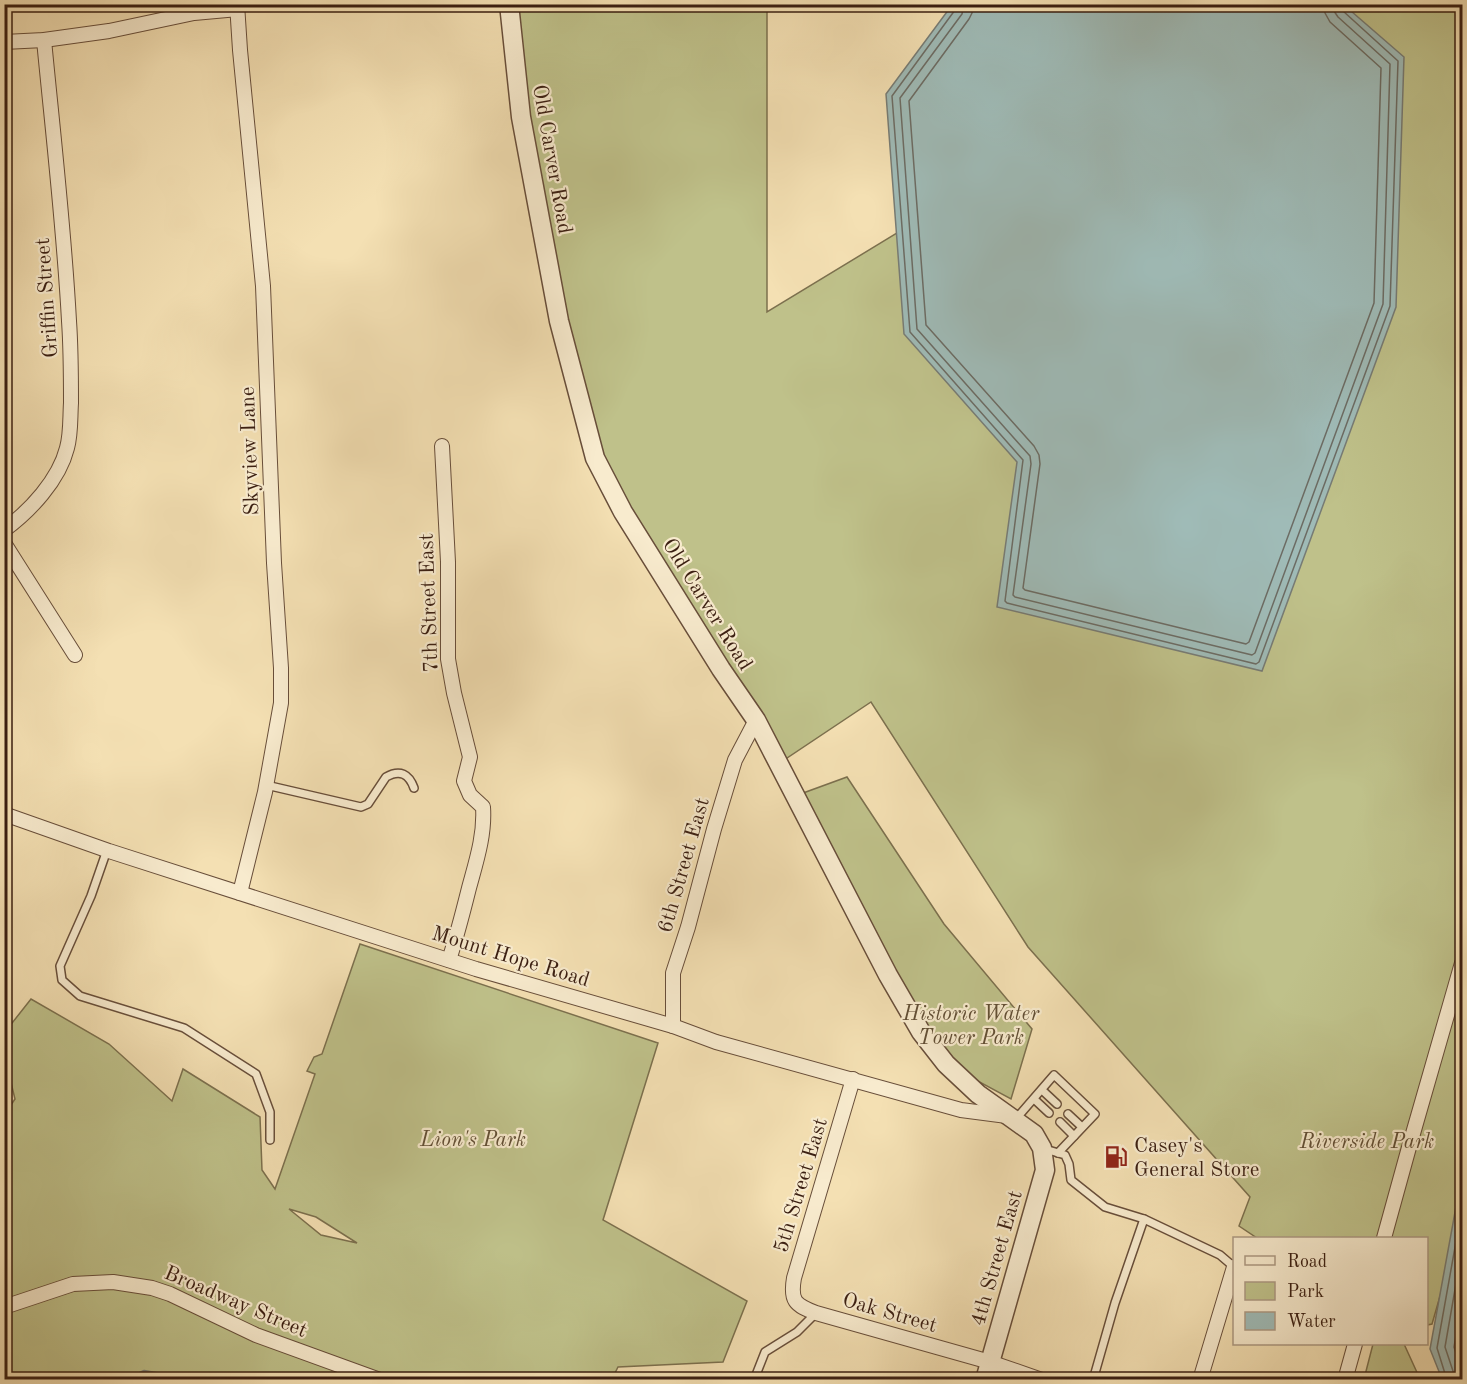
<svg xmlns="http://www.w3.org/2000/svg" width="1467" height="1384" font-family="'Old Standard TT',serif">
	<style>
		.green { fill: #bfc18a; stroke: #7c704e; stroke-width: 1.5; fill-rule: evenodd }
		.water { fill: #9fbbb7; stroke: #777c75; stroke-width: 1.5 }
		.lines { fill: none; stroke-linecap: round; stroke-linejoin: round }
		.shore { stroke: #6c6c64; stroke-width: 1.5 }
		.stream { stroke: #777c75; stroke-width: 4.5 }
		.service-casing { stroke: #684e3a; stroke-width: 10 }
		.minor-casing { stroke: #684e3a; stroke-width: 16 }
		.tertiary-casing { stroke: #684e3a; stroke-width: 21 }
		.service { stroke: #f8ebce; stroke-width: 7 }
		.minor { stroke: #f8ebce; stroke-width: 14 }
		.tertiary { stroke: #f8ebce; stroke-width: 18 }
		.labels { text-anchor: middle; stroke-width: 4.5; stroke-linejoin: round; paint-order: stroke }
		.street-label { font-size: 21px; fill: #3a1e11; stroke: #f8ebce }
		.park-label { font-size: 21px; font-style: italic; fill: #624f35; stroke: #f8ebce }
		.poi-label { font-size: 21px; fill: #3a1e11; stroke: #f8ebce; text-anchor: start }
	</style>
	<rect width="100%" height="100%" fill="#f4e0b3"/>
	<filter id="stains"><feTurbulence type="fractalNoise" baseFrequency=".00333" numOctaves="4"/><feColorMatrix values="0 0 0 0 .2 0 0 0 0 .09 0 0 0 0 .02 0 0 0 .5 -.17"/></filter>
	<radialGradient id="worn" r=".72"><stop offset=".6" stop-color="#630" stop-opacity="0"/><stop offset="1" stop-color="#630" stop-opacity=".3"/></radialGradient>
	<g class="green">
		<polygon points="513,5 767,5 767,312 1272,5 1462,5 1462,1220 1432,1324 1427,1325 1426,1238 1257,1238 1239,1226 1250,1197 1028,947 871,702 778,764 595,458 517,77"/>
		<polygon points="847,777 944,924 1032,1029 1011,1099 946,1064 795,796"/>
		<path d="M360,944L658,1043L603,1220L747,1301L723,1362L618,1367L612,1379H5L4,1115L15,1099L5,1058V1032L31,999L109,1044L172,1101L183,1069L260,1117L262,1170L275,1189L315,1074L307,1071L314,1057L322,1054ZM289,1209L316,1217L357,1243L321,1235Z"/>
		<polygon points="1373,1344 1404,1344 1420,1379 1364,1379"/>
	</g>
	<g class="water">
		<polygon points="952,5 1344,5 1404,57 1396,307 1262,671 997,607 1017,462 904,334 886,94"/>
		<polygon points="1462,1174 1462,1379 1442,1379 1430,1349"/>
	</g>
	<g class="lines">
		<g class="shore">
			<polyline points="957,4 955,10 892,96 910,332 1023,460 1005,601 1007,603 1256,664 1259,662 1390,306 1398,61 1343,11 1341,4"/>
			<polyline points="964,4 962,14 900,98 917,329 1030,456 1031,464 1013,595 1015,597 1252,655 1255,653 1383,304 1390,64 1338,17 1334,11 1333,4"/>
			<polyline points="973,4 972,13 969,19 909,101 926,325 1034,446 1039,455 1040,464 1023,588 1025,590 1246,644 1249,642 1374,303 1381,68 1330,22 1325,13 1324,4"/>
			<polyline points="1462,1299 1454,1347 1462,1371"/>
			<polyline points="1447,1380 1437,1348 1462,1208"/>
			<polyline points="1455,1380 1454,1374 1445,1347 1462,1249"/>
		</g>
		<polyline class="stream" points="127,1380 144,1372 188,1380"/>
		<g class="service-casing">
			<g id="service">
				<path d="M266,785L361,807L368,804L386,777C400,769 409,774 414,788"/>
				<polyline points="107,850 91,896 60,966 62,980 80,996 184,1028 256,1074 270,1112 270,1140"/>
				<polyline points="1042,1090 1057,1104"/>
				<polyline points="1034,1099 1049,1113"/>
				<polyline points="1068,1114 1082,1127"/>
				<polyline points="1015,1120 1054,1075 1095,1114 1058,1153"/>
				<polyline points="1060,1122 1074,1136"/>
				<polyline points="1045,1149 1065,1155 1069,1164 1071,1180 1105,1207 1144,1219 1220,1255 1234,1267"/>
				<polyline points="754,1380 765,1352 797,1332 816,1313"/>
				<polyline points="1093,1380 1115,1303 1144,1219"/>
			</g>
		</g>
		<g class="minor-casing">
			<g id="minor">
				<polyline points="237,4 240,50 263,286 274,563 281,668 281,703 265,792 240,893"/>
				<polyline points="4,42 44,40 109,31 194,13 238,9"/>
				<path d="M442,446L448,562V659L454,693L470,757L464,781L470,795L483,807C485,835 476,862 469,888C463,912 457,936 449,960"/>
				<path d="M4,530C30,511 59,480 67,448C71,434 70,418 71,403C71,376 71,349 69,321C64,227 53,134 44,40"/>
				<polyline points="4,543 75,655"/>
				<polyline points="4,814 109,851 476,969 673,1026 716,1042 961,1110 1007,1116"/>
				<polyline points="673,1026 673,973 688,927 714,829 735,760 756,720"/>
				<path d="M853,1079L794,1278C790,1301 795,1305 816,1313L990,1362L1042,1380"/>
				<polyline points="1384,1238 1408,1151 1462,963"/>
				<polyline points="4,1307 73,1284 113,1282 152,1288 170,1294 256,1335 380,1380"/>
				<polyline points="1200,1380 1234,1267"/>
				<polyline points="1345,1380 1355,1344"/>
			</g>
		</g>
		<g class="tertiary-casing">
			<polyline id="tertiary" points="509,4 521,117 559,321 595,458 623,512 721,669 756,720 888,975 921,1032 946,1064 978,1094 1034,1134 1042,1148 1045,1170 985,1380"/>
		</g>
		<use href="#service" class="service"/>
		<use href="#minor" class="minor"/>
		<use href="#tertiary" class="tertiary"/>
	</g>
	<defs>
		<g id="fuel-bare" transform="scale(1.8)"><path d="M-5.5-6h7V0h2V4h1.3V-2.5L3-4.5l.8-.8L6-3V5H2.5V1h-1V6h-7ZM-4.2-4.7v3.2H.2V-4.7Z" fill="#8f2418" stroke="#f8ebce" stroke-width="2.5" paint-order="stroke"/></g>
	</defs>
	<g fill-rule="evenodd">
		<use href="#fuel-bare" x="1116" y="1157"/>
	</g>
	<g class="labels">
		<g class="street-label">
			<text transform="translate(553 159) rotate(80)" y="7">Old Carver Road</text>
			<text transform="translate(46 298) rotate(-94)" y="7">Griffin Street</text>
			<text transform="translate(249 451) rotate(-92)" y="7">Skyview Lane</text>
			<text transform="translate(428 603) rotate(-92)" y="7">7th Street East</text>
			<text transform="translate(708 604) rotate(58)" y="7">Old Carver Road</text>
			<text transform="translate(683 865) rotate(-74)" y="7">6th Street East</text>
			<text transform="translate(511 956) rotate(17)" y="7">Mount Hope Road</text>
			<text transform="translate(800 1185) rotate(-73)" y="7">5th Street East</text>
			<text transform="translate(996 1258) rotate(-74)" y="7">4th Street East</text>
			<text transform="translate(236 1301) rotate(23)" y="7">Broadway Street</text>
			<text transform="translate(890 1312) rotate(16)" y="7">Oak Street</text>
		</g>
		<g class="park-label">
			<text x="971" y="1020">Historic Water<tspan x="971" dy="24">Tower Park</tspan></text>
			<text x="473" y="1146">Lion's Park</text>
			<text x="1367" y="1148">Riverside Park</text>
		</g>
		<g class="poi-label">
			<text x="1134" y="1152">Casey's<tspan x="1134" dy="24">General Store</tspan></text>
		</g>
	</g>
	<rect width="1467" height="1384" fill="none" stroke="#f4e0b3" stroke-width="24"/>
	<rect x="6" y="6" width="1455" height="1372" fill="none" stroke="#3a1e11" stroke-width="3"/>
	<rect x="12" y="12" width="1443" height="1360" fill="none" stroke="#3a1e11" stroke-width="1.5"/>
	<rect x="1233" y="1237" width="195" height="108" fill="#f8ebce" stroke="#ac9982" stroke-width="1.5"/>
	<rect x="1245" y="1256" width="30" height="9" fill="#f8ebce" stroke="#ac9982" stroke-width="1.5"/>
	<text x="1287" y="1267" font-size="18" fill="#3a1e11">Road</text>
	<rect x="1245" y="1282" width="30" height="18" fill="#bfc18a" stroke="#ac9982" stroke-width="1.5"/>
	<text x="1287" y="1297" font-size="18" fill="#3a1e11">Park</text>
	<rect x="1245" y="1312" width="30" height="18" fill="#9fbbb7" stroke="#ac9982" stroke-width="1.5"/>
	<text x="1287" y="1327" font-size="18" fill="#3a1e11">Water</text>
	<rect width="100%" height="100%" filter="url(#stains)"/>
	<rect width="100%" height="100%" fill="url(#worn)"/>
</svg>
